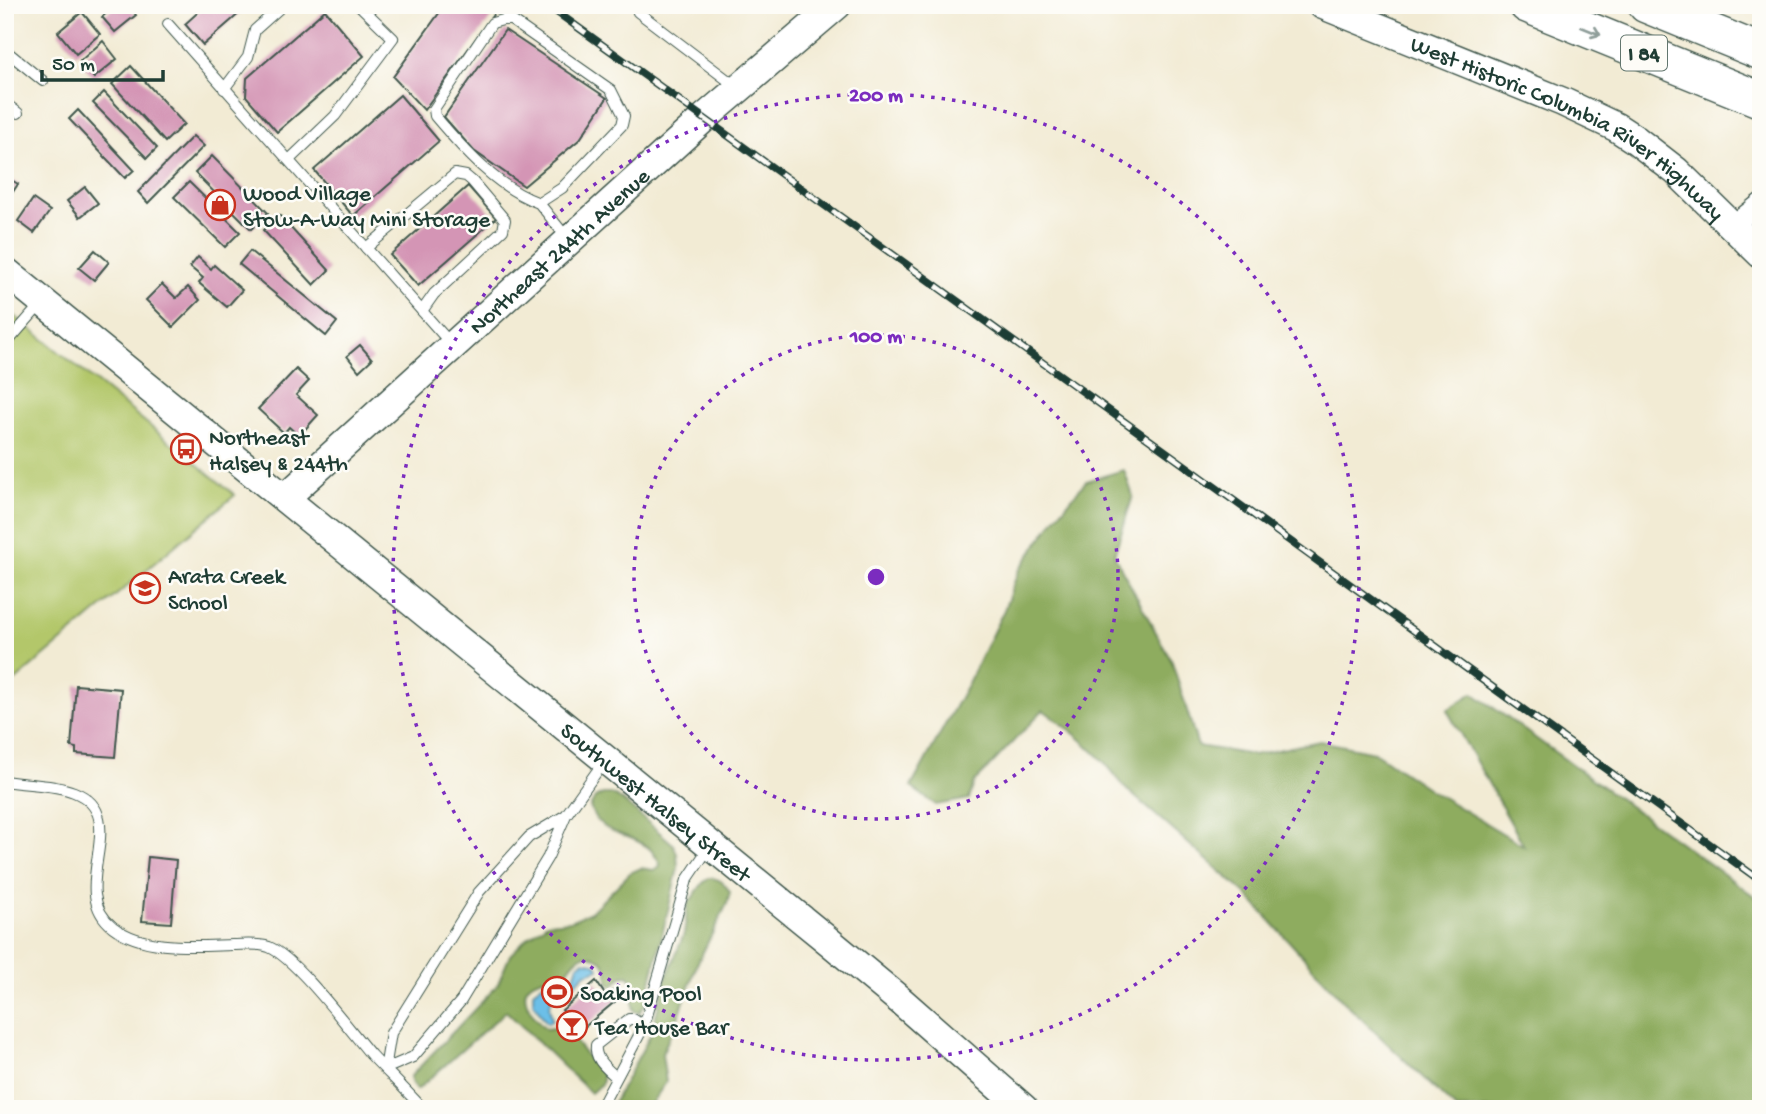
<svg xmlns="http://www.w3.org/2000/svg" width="1766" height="1114" font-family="'Gochi Hand',sans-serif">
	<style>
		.green { fill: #b3c76b; stroke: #698250; stroke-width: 2 }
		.forest { fill: #8eac5f; stroke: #56744a; stroke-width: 2 }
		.water { fill: #6cbfe8; stroke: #467e8e; stroke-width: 2 }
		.building { fill: #d495b5 }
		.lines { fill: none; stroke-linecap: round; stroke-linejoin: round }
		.lane-casing { stroke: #3f574c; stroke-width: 12 }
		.street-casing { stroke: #3f574c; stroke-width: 22 }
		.secondary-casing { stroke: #3f574c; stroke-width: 31 }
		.highway-casing { stroke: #3f574c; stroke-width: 38 }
		.lane { stroke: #fff; stroke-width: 10 }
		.street { stroke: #fff; stroke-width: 19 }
		.secondary { stroke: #fff; stroke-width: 28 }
		.highway { stroke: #fff; stroke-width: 35 }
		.rail-casing { stroke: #1f3d34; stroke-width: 8 }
		.rail { stroke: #fdfcf7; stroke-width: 5; stroke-dasharray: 16; stroke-linecap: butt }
		.oneway { stroke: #8f9e9a }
		.ring { fill: none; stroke: #7b2cbf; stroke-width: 3.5; stroke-dasharray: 3.5 7 }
		.labels { text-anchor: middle; stroke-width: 5; stroke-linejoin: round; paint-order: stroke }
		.shield { fill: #fdfcf7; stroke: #62766e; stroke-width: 2 }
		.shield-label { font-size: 21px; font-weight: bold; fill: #1f3d34 }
		.street-label { font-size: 23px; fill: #1f3d34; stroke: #fdfcf7 }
		.poi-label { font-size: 23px; fill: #1f3d34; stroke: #fdfcf7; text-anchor: start }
		.centre { fill: #7b2cbf; stroke: #fdfcf7; stroke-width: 3.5 }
		.ring-label { font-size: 21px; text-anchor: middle; font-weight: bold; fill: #7b2cbf; stroke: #fdfcf7; stroke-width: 5; stroke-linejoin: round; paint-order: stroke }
	</style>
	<rect width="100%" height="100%" fill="#fdfcf7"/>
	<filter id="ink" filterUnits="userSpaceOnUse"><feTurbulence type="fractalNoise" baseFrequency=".0143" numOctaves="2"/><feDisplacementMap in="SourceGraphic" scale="14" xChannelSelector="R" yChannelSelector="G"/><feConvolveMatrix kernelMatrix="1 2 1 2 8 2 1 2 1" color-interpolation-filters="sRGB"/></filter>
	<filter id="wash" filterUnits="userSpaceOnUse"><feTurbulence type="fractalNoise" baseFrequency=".00686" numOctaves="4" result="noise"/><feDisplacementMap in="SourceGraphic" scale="28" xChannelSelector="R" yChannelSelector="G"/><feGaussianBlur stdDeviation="1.57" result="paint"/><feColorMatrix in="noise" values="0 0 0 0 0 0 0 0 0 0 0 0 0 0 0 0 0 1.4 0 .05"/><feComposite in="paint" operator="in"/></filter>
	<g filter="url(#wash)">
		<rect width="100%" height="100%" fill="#f2ebd4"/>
		<polygon class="green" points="5,308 235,495 5,689"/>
		<g class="forest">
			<path d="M1124,470L1133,496L1114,555L1172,662L1198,746L1253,755L1320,741L1374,752L1430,790L1524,846L1447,710L1473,693L1761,901V1109H1456L1346,1004L1246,894L1124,787C1102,755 1074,732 1043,710L974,783L969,799L936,805L911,787L968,683L1004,610L1018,572L1057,516L1086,481Z"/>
			<path d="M603,794H611L622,800L673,844L677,854L678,868L646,1003L639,1013L634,1011C630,999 639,985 628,975L622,976L613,986L609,984C607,978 608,971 606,967C604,963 601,960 598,959C579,947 572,965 563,978C556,978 547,977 540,979C510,988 533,1017 546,1029L559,1027L574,1040L602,1075V1083L591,1093L506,1011L417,1090L411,1082V1076L497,986L510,955L525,940L547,923L570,921L591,912L630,873L641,868L653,870L659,868L660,864C657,859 654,853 650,849C631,832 600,837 590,807L595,798Z"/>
			<path d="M709,878C720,878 724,883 730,892L727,904L697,964L680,1013L662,1054L666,1082L648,1109H610L651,1034L665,981L684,934L688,904L703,883Z"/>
		</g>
		<path class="water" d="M584,961C590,962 598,962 599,969L586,973L568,991L552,998L549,1006L552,1020L548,1023L546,1022L533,1002V991L542,984L573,981L578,965Z"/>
		<g id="blocks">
			<g class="building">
				<polygon points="116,5 128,5 136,15 115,32 102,17"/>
				<polygon points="206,5 249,5 203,45 185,24"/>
				<polygon points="445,5 500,5 424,110 393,77"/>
				<polygon points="325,10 364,56 277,132 246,96 247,78"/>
				<polygon points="82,12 100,34 76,54 58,32"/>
				<polygon points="505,30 607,98 580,139 524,186 474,151 444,117"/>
				<polygon points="103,41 117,59 94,78 80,61"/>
				<polygon points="131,66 184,124 165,142 112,84"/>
				<polygon points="104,92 157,148 147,158 93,103"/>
				<polygon points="400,95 439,141 353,216 314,170"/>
				<polygon points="78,110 134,170 125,178 69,119"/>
				<polygon points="193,136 204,146 148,203 138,192"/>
				<polygon points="212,156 268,213 251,229 195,173"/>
				<polygon points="5,176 18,184 5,204"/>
				<polygon points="189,182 240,232 225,247 174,197"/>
				<polygon points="468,186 496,218 418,286 390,255"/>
				<polygon points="85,187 98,203 80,217 67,201"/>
				<polygon points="33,199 50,211 34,233 18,221"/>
				<polygon points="279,215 329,270 314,285 263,230"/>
				<polygon points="95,250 109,262 94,280 79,268"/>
				<polygon points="250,251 337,322 326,336 239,264"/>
				<polygon points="198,257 211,269 214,265 242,290 227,307 199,283 203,278 190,267"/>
				<polygon points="162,284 176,298 188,287 200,300 173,327 146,300"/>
				<polygon points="360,345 372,359 359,371 347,356"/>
				<polygon points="296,369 309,381 296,395 318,415 299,436 289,427 284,433 258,409"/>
				<polygon points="76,685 121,689 115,757 76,754 76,748 71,747"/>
				<polygon points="148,857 176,860 171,923 142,921"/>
				<polygon points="596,981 606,996 612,991 618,999 575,1035 564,1024 569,1018 562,1010"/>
			</g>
		</g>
	</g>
	<g filter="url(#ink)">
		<use href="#blocks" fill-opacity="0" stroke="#3f574c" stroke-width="2"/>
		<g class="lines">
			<g class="lane-casing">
				<g id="lane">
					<polyline points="642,5 638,12 738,88"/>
					<polyline points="168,24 452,345"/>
					<polyline points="5,50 43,81"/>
					<polyline points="224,89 248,57 255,30 283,5"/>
					<polyline points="5,103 18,113"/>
					<polyline points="289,160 335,116 393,38 359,5"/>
					<path d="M539,203C497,188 463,149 435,116L434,109L492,23L503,20H511L611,90L624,116L622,125L562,188L539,203L567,238"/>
					<polyline points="366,248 455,174 466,176 472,181 505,220 503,230 434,294 422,311"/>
					<polyline points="5,345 40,305"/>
					<path d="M5,781C27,785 54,784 74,792C135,816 64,889 113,927C145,951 194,946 232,945C244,945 257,943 269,947C296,958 349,1029 371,1055C388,1073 406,1090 423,1109"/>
					<polyline points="566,815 529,837 479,892 391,1033 385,1069 413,1057 461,1001 548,857 566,815 605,760"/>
					<path d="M616,1077C606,1068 594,1059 596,1045L629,1019H633L644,1026"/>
					<polyline points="600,1109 644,1026 687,880 710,846"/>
				</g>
			</g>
			<g class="street-casing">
				<polyline id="street" points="1732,226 1761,203"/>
			</g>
			<g class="secondary-casing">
				<g id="secondary">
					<path id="s1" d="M1323,5L1563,102L1616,127L1636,140L1676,171L1761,254"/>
					<path id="s2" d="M5,271L831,943L901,1001L1024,1109"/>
					<path id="s3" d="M285,498L703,119L837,5"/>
				</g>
			</g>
			<g class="highway-casing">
				<g id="highway">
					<polyline points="1527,5 1761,100"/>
					<polyline points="1646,5 1761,52"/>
				</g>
			</g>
			<use href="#lane" class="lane"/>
			<use href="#street" class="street"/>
			<use href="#secondary" class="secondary"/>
			<use href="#highway" class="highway"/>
			<g class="rail-casing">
				<polyline id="rail" points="547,5 1761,881"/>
			</g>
			<use href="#rail" class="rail"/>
		</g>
		<defs><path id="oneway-shaft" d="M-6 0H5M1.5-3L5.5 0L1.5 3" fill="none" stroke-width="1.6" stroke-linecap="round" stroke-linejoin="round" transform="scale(1.75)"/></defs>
		<use class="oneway" href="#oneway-shaft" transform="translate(1591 31) rotate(22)"/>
	</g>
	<g class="ring">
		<circle cx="876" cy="577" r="242"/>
		<circle cx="876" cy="577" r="483"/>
	</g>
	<defs>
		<g id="shop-ring" transform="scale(1.575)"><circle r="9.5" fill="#fdfcf7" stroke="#c8321e" stroke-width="1.5"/><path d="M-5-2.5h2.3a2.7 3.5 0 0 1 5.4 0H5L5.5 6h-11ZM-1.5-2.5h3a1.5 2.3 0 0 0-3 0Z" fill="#c8321e"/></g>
		<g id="bus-ring" transform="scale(1.575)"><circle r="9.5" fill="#fdfcf7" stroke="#c8321e" stroke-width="1.5"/><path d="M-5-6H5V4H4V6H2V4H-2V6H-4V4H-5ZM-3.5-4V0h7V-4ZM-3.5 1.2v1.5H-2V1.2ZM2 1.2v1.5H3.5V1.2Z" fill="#c8321e"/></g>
		<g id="school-ring" transform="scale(1.575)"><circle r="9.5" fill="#fdfcf7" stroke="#c8321e" stroke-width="1.5"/><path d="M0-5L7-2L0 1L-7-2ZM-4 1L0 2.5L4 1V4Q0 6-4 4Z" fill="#c8321e"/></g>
		<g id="stadium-ring" transform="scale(1.575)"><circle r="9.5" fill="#fdfcf7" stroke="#c8321e" stroke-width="1.5"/><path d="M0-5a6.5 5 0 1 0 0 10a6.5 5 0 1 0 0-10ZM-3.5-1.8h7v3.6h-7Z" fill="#c8321e"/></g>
		<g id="bar-ring" transform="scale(1.575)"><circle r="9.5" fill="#fdfcf7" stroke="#c8321e" stroke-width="1.5"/><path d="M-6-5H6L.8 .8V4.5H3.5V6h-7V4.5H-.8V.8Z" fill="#c8321e"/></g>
	</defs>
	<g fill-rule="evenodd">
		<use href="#shop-ring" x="220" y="205"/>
		<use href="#bus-ring" x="186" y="449"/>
		<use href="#school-ring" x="145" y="588"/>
		<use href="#stadium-ring" x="557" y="992"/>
		<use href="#bar-ring" x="572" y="1026"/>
	</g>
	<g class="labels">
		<rect class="shield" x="1621" y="35.5" width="46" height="35" rx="5"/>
		<g class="shield-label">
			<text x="1644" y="60">I 84</text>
		</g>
		<g class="street-label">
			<text dy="8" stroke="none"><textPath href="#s1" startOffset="276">West Historic Columbia River Highway</textPath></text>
			<text dy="8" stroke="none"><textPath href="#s3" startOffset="369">Northeast 244th Avenue</textPath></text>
			<text dy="8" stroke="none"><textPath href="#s2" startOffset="840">Southwest Halsey Street</textPath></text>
		</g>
		<g class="poi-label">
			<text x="243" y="200">Wood Village<tspan x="243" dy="26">Stow-A-Way Mini Storage</tspan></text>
			<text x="209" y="444">Northeast<tspan x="209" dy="26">Halsey &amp; 244th</tspan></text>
			<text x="168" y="583">Arata Creek<tspan x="168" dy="26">School</tspan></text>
			<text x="580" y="1000">Soaking Pool</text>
			<text x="595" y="1034">Tea House Bar</text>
		</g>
	</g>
	<circle cx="876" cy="577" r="10" class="centre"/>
	<g class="ring-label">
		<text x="876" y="101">200 m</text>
		<text x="876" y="342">100 m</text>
	</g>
	<rect width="1766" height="1114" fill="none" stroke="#fdfcf7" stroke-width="28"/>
	<path d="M42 70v10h121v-10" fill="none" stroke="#1f3d34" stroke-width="3.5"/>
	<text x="52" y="70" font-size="21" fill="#1f3d34" stroke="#fdfcf7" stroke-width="5" paint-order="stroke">50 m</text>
</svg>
